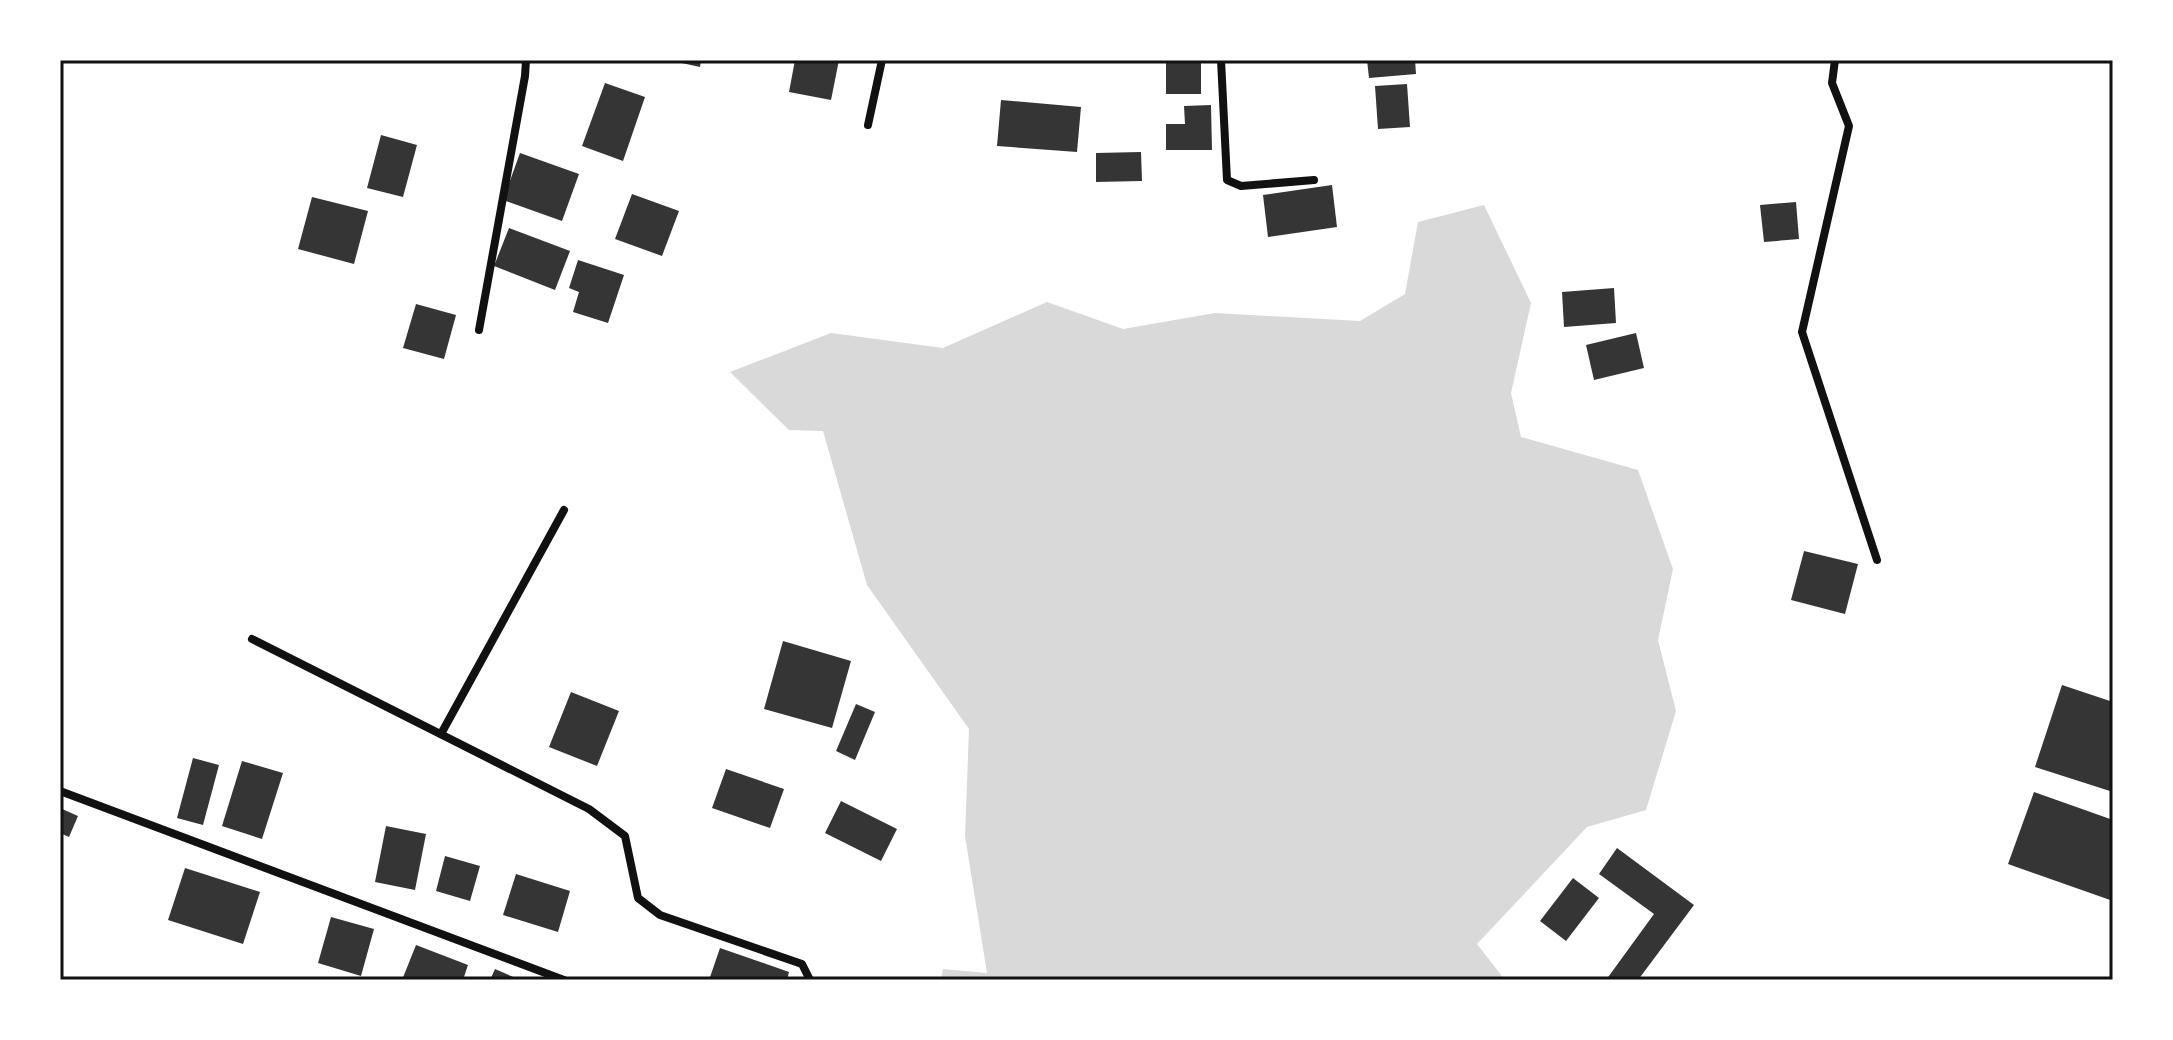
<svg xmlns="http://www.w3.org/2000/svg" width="2173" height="1040" font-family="'DejaVu Sans',sans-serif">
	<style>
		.water { fill: #d9d9d9 }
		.building { fill: #353535 }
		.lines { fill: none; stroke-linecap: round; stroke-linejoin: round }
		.minor { stroke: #111; stroke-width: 8 }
		.neatline { fill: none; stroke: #111; stroke-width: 3 }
	</style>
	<rect width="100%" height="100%" fill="#fff"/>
	<polygon class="water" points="1484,205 1531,303 1511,393 1521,437 1638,470 1673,569 1658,640 1676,711 1646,810 1587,827 1477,944 1505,980 941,980 943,969 987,973 965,836 969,729 867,585 823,431 789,430 730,372 831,333 943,348 1047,302 1123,329 1215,313 1360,321 1405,294 1418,222"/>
	<g class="building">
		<polygon points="668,60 701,60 700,67"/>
		<polygon points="795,60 839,60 831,100 789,92"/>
		<polygon points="1367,60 1415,60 1416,74 1369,78"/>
		<rect x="1166" y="61" width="35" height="33"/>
		<polygon points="605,83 645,97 623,161 582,146"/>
		<polygon points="1407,84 1410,127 1378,129 1375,86"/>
		<polygon points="1001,100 1081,107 1077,152 997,146"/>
		<polygon points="1211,105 1212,150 1166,150 1166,124 1185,124 1184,106"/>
		<polygon points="381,135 417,145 403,197 367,188"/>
		<polygon points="1141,152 1142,181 1096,182 1096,153"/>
		<polygon points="520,153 579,174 562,221 503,200"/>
		<polygon points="1332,185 1337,227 1268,237 1263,195"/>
		<polygon points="632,194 679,211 662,256 615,239"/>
		<polygon points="312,197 368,211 354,264 298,249"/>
		<polygon points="1796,202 1799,239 1764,242 1760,205"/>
		<polygon points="509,228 570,251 555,290 494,266"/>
		<polygon points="578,260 624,275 608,323 573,312 579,292 569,288"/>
		<polygon points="1614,288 1616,323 1564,327 1562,292"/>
		<polygon points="416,304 456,315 444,359 403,348"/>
		<polygon points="1636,333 1644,368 1594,380 1586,345"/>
		<polygon points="1804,551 1858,564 1845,614 1791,600"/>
		<polygon points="783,641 851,661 832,728 764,709"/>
		<polygon points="2062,685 2113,702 2113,792 2035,767"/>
		<polygon points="571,692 619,711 597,766 549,747"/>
		<polygon points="856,704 875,712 855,760 836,751"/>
		<polygon points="193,758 219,765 203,825 177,818"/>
		<polygon points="242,761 283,773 262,839 222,826"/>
		<polygon points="726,769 784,789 770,828 712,808"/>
		<polygon points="2034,792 2113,820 2113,901 2008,864"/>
		<polygon points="841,801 897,829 881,861 825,833"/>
		<polygon points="60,808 78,816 69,837 60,833"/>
		<polygon points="386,826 426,834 415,890 375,882"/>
		<polygon points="1617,848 1694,905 1638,980 1606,980 1654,914 1599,874"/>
		<polygon points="445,856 480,866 470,901 436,891"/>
		<polygon points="185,868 260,892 243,944 168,920"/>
		<polygon points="516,874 570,891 558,932 503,915"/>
		<polygon points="1573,878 1599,898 1566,941 1540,921"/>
		<polygon points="331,917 374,929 361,976 318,963"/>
		<polygon points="416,945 468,965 463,980 402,980"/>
		<polygon points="720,948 789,972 787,980 709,980"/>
		<polygon points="495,969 520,980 490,980"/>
	</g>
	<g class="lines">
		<g class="minor">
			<polyline points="1221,60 1227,180 1241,186 1314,180"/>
			<polyline points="1835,60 1832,83 1849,126 1802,332 1877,560"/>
			<polyline points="868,125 882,60"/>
			<polyline points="479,330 525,76 526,60"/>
			<polyline points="252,639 589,809 625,836 638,898 660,915 802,964 810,980"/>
			<polyline points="441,734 564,510"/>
			<polyline points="60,791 564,980"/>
		</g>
	</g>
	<rect width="2173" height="1040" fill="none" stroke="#ffffff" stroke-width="124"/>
	<rect x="62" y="62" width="2049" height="916" class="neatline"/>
</svg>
